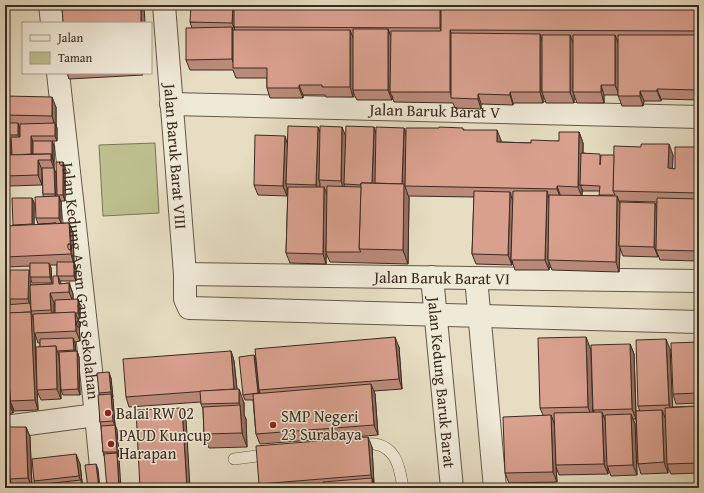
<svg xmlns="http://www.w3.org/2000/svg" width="704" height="493" font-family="'Gentium Book Plus',serif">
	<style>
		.green { fill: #bdbf8e; stroke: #7c7458 }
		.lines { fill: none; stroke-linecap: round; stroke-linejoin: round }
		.service-casing { stroke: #655749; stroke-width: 12 }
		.minor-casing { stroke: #655749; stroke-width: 24 }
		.service { stroke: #efe9d7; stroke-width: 11 }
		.minor { stroke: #efe9d7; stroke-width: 22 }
		.wall { fill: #bb8a7a; stroke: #3a2a21; fill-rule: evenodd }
		.shaded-wall { fill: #987063; stroke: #3a2a21 }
		.building { fill: #d9a08e; stroke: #3a2a21 }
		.poi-dot { fill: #8f2418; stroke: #efe9d7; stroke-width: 1.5 }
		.labels { text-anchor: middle; stroke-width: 3; stroke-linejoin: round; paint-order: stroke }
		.street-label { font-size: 16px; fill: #3a2a21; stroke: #efe9d7 }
		.poi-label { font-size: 16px; fill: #3a2a21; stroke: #efe9d7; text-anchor: start }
	</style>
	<rect width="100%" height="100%" fill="#e6ddc2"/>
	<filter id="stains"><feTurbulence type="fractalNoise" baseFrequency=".005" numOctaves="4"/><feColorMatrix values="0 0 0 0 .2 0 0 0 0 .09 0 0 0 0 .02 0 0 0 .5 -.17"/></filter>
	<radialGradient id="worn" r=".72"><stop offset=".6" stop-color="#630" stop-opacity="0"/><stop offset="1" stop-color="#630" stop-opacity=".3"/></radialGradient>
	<polygon class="green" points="155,143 159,213 103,216 99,145"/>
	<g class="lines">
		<g class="service-casing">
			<g id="service">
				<path d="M357,446C362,445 370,443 375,444C397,448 400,469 403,488"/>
				<polyline points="234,459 272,454"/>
			</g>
		</g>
		<g class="minor-casing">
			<g id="minor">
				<polyline points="50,5 52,23"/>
				<path id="s1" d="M164,5L185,274V299L189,308L699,322"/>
				<path id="s2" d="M58,73L96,415L103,488"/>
				<path id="s3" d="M171,104L699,117"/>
				<path id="s4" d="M185,274L699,281"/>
				<path id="s5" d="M432,277L452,488"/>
				<polyline points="476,278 495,488"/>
				<polyline points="5,427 96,415"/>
			</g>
		</g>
		<use href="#service" class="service"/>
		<use href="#minor" class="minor"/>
	</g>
	<g class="wall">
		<polygon points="699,5 699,100 661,99 661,101 644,101 643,106 622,106 618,95 604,95 604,103 577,103 574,95 574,103 546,103 543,95 543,103 513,103 513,105 481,104 481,109 455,108 453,103 394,102 392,96 392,100 357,100 353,92 353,97 326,97 325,95 303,95 303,98 270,98 267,88 267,78 236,78 233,70 190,70 186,60 192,28 190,22"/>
		<polygon points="67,73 142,73 143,75 69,79"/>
		<path d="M5,96L56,107V124L57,129V141H52L54,146V169L56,173L65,167V201H61V223H69L73,233L74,262L76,268V281H60L61,284L69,283L73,294V300L80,305V318H78L79,322L80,341L75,342L76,351H77L79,357L80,395H63L61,390L60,381L61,399L41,400L37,391L38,410L14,411L13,408V413L5,414V381H9V379H5ZM10,141H11L12,155H11ZM42,170L43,194V196L36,218L38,224L56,223L34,225V203L32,198L13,225V226H8L7,181L8,186L42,185ZM50,265H57V276L53,284L30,285V278L32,283H52L51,268ZM30,266V274L10,272L8,267ZM54,303H55V313H54ZM35,334L38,343H40V347L36,360Z"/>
		<path d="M318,127L320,132L345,137L376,134H406L464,130L501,140V142L531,143L559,141L579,132L583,143V153L600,156L673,155L672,169H675L699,147V261L660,260L658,255V257L623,256L620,248L619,272L552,270L549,262V270H515L512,261V265L476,264L472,254L474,197L409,196V198L408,264L330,262L326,253V264L290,263L286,253L288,190L287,188V196L258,195L254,185L287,143ZM582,189V191H600V196H582ZM619,201L657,202V209L620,204Z"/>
		<polygon points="630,344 634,354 636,411 640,411 638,406 670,349 672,407 699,406 699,473 671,474 667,466 668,473 641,474 638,464 636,419 633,419 635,424 637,475 611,476 608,468 608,474 559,475 556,467 557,482 509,483 505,473 543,415 540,408 591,350 593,412 594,412 593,410"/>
		<polygon points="699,344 699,403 676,404 673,394"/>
		<polygon points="399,347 402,389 374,391 375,394 378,435 260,444 256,434 253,400 245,400 243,395 254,355 256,360 257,374"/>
		<polygon points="231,351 234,361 237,389 244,403 244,415 246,419 247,447 209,448 204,434 203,409 201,404 201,402 129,407 126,397"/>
		<polygon points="111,378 115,425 117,430 119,458 104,456 103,452 101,426 100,422 99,393"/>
		<path d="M5,426L8,433L26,427L30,437L32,488H5ZM8,439L10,479L12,486H9Z"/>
		<polygon points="372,447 374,485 375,488 260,488 259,484"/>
		<polygon points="80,464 82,482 35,485 34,481"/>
	</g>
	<g class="shaded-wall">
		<polygon points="141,5 144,5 145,23 141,23"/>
		<polygon points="233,5 237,5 234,27 236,33 232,23"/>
		<polygon points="440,5 444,5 444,38 440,28"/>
		<polygon points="232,27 235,37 235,68 232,59"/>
		<polygon points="388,29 392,39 390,92 392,96 392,100 388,90"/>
		<polygon points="350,30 354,40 353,97 350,87"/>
		<polygon points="450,30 454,40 452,98 450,92"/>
		<polygon points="540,34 543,44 542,92 543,95 543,103 540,92"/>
		<polygon points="570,35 574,45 573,92 574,95 574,103 570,92"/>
		<polygon points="615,35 619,45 619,95 615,85"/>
		<polygon points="299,85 303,95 303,98 299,88"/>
		<polygon points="601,85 604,95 604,103 601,92"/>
		<polygon points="657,89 661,99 661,101 657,91"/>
		<polygon points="640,91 644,101 643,106 640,96"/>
		<polygon points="510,92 513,103 513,105 510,95"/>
		<polygon points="478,94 481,104 481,109 478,99"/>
		<polygon points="52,97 56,107 56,124 57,129 57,141 55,136 55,126 52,116"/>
		<polygon points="18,123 20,129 20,140 18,135"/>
		<polygon points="318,127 322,137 319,180 320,184 320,195 316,185"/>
		<polygon points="342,127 346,137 344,191 341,181"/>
		<polygon points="374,127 377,137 376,185 372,185"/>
		<polygon points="404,128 407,138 405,186 409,198 408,264 403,250 402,186"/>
		<polygon points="497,130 501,140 500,152 497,142"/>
		<polygon points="7,132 11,142 11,162 8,151"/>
		<polygon points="579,132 583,143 582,186 580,185 582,189 582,197 578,187"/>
		<polygon points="31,136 33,142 33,160 31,155"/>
		<polygon points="285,136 288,146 286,184 287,188 287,196 283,186"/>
		<polygon points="52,141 54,146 54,162 52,156"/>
		<polygon points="669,144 673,155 672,178 668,168"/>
		<polygon points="51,154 54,164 54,169 56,173 56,199 55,194 54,169 51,160"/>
		<polygon points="38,160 42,170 42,185 38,175"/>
		<polygon points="63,162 65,167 65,201 63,195"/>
		<polygon points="5,177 7,181 8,234 5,226"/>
		<polygon points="557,186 561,197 561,199 557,189"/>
		<polygon points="324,187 328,197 326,252 326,264 323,254"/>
		<polygon points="547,191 550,202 548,260 549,262 549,270 545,260"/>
		<polygon points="510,192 513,202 511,260 512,265 508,255"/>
		<polygon points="59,196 61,202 61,223 59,218"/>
		<polygon points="617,196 621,206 619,246 620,248 619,272 616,262"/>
		<polygon points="32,198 34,203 34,230 32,224"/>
		<polygon points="699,199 699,254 698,251"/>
		<polygon points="655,203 659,213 656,250 658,255 658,257 654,247"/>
		<polygon points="69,223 73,233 74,264 71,254"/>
		<polygon points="74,262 76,268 76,281 74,276"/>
		<polygon points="49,263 51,268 52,283 50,277"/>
		<polygon points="8,267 10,272 10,306 8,301"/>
		<polygon points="29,270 31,275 30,305 28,299"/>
		<polygon points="58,276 62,286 59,284"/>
		<polygon points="69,283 73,294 73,302 69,292"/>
		<polygon points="50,293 54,303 54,320 51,310"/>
		<polygon points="78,299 80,305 80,318 78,313"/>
		<polygon points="30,303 31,311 34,322 38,410 35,400"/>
		<polygon points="75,312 79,322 80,341 76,331"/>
		<polygon points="5,316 8,324 10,379 7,369"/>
		<polygon points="395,337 399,347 402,389 399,379"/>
		<polygon points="586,337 591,350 593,421 588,407"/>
		<polygon points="73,338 75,343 76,355 74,350"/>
		<polygon points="666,339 670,349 673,415 669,405"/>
		<polygon points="630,344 634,354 636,419 632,409"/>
		<polygon points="56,346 59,356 61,399 57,389"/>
		<polygon points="77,351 79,357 80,395 78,389"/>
		<polygon points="231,351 234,361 238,399 234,389"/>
		<polygon points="254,355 256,360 259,390 260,393 258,393"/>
		<polygon points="109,372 111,378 113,397 111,392"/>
		<polygon points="371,384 375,394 378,435 374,425"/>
		<polygon points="239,389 244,403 244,415 246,419 247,447 242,433 240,406 239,403"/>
		<polygon points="111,394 113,399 115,425 117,430 119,457 117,452 115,426 113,421"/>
		<polygon points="11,403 13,408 13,413 11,408"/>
		<polygon points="182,408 186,418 190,488 187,488"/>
		<polygon points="662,410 666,420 668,473 664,462"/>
		<polygon points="602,412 606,422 608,474 604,464"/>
		<polygon points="631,414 635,424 637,475 633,465"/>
		<polygon points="551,415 555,425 556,465 556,467 557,482 553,472"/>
		<polygon points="5,426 8,434 9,488 5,478"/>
		<polygon points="26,427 30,437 32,488 28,478"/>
		<polygon points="368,437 372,447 374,485 371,475"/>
		<polygon points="117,453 119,458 121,488 119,488"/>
		<polygon points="76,454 80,464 82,482 84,488 82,488 82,485 79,476"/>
		<polygon points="96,464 98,469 100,488 99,488"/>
		<polygon points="372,478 375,488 372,488"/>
	</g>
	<g class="building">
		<polygon points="62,5 141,5 141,23 63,23"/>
		<polygon points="191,5 233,5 232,23 190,22"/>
		<polygon points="234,5 440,5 440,28 234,27"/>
		<polygon points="441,5 699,5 699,31 450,30 450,92 390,92 391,31 441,31"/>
		<polygon points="232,27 232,59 186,60 186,28"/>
		<rect x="353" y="29" width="35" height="61"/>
		<polygon points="233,30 350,30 350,87 322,87 322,85 299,85 299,88 267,88 267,68 233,68"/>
		<polygon points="451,33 540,34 540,92 510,92 510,95 478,94 478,99 451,98"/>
		<rect x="542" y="35" width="28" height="57"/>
		<polygon points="573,35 615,35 615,85 601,85 601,92 573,92"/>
		<polygon points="618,35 699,35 699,90 657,89 657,91 640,91 640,96 618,96"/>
		<polygon points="5,96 52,97 52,116 5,115"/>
		<polygon points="5,123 18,123 18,135 8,135 7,132 5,132"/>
		<polygon points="55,123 55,136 31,136 31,154 12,155 11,137 20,137 20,124"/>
		<polygon points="288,126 318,127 316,185 286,184"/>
		<polygon points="320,126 342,127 341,181 319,180"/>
		<polygon points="346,126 374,127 372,183 361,183 361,185 344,184"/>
		<polygon points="376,127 404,128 402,184 375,183"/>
		<polygon points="439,127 463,128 463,130 497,130 497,142 531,143 531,140 559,141 559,132 579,132 578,187 557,186 557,189 405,186 406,128 439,128"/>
		<polygon points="5,132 7,132 8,151 5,152"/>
		<polygon points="255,135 285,136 283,186 254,185"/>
		<polygon points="33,141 52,141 52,156 51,154 33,154"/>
		<polygon points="641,144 669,144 668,168 675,169 675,147 699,147 699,193 613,191 614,146 641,147"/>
		<polygon points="581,153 600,154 600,165 601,155 614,155 613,191 615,195 599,195 600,186 580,185"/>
		<polygon points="51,154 51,160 38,160 38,175 5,176 5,155"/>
		<polygon points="56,162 63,162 63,195 57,195"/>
		<polygon points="42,168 54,168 55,194 43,194"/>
		<polygon points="361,183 404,184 403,250 359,249"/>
		<polygon points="327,186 361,187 359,249 361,252 326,252"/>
		<polygon points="288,187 324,187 323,254 286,253"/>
		<polygon points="474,191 510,192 508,255 472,254"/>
		<polygon points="513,191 547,191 545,260 511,260"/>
		<polygon points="549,195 617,196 616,262 548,260"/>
		<polygon points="59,196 59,218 36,218 35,197"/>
		<polygon points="12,198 32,198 32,224 13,225"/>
		<polygon points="657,198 699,199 698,251 656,250"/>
		<polygon points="620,202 655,203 654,247 619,246"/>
		<polygon points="69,223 71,254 5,257 5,226"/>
		<rect x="57" y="262" width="17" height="14"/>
		<polygon points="30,263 49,263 50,277 30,277"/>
		<rect x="5" y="267" width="3" height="34"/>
		<polygon points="10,270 29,270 28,299 9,299"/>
		<polygon points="53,276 58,276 59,284 69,283 69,292 50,293 51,310 31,311 30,285 53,284"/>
		<polygon points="78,299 78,313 55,313 55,300"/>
		<polygon points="30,303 31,312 6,313 6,316 5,316 5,305"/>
		<polygon points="31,312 35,400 10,401 6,313"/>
		<polygon points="75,312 76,331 34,333 33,314"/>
		<polygon points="5,332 7,369 5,369"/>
		<polygon points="395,337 399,379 259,390 255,349"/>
		<polygon points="586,337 588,407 540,408 538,338"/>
		<polygon points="73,338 74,350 57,351 56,346 40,347 40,339"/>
		<polygon points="666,339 669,405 638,406 636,340"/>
		<polygon points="699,342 699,393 673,394 671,343"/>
		<polygon points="630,344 632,409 593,410 591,345"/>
		<polygon points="56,346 57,389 37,390 36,347"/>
		<polygon points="77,351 78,389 61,390 59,352"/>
		<polygon points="231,351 234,389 126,397 123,359"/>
		<polygon points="254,355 258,393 243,395 239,357"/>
		<polygon points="109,372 111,392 99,393 97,373"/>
		<polygon points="5,381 9,381 11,408 5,408"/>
		<polygon points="371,384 374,425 256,434 253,394"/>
		<polygon points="239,389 239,403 201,404 200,391"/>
		<polygon points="111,394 113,421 100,422 98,395"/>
		<polygon points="240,405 242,433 204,434 203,407"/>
		<polygon points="699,406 699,463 667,464 665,408"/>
		<polygon points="182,408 187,488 140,488 136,410"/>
		<polygon points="662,410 664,462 638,464 636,411"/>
		<polygon points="602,412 604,464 556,465 554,413"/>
		<polygon points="631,414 633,465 607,466 605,415"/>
		<polygon points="551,415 553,472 505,473 503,417"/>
		<polygon points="115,425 117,452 103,452 101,426"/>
		<polygon points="8,427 26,427 28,478 10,479"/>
		<polygon points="368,437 371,475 259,484 256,446"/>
		<polygon points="117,453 119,488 107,488 104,454"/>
		<polygon points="76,454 79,476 34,481 32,459"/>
		<polygon points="96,464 99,488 88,488 85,465"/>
		<polygon points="372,478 372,488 324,488 323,482"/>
		<polygon points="81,480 82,488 35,488 35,485"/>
		<rect x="5" y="486" width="23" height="2"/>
	</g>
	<g class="poi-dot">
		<circle cx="108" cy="413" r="4"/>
		<circle cx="273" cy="425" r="4"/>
		<circle cx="111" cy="444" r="4"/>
	</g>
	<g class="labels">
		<g class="street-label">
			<text dy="6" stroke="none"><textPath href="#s3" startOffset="264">Jalan Baruk Barat V</textPath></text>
			<text dy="6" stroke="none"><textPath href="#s1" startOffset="152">Jalan Baruk Barat VIII</textPath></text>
			<text dy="6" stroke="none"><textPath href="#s4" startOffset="257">Jalan Baruk Barat VI</textPath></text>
			<text dy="6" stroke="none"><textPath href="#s2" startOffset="209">Jalan Kedung Asem Gang Sekolahan</textPath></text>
			<text dy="6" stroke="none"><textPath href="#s5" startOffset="106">Jalan Kedung Baruk Barat</textPath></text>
		</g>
		<g class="poi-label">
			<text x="116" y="419">Balai RW 02</text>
			<text x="281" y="422">SMP Negeri<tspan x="281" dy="18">23 Surabaya</tspan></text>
			<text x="119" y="441">PAUD Kuncup<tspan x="119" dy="18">Harapan</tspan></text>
		</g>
	</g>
	<rect width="704" height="493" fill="none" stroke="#e6ddc2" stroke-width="20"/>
	<rect x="6" y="6" width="692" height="481" fill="none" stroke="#3a2a21" stroke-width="2"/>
	<rect x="10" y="10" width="684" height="473" fill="none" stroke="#3a2a21"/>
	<rect x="22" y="22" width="130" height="52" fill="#efe9d7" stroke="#a79d8e"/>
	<rect x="30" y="35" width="20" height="6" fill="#efe9d7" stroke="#a79d8e"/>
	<text x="58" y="42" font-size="12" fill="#3a2a21">Jalan</text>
	<rect x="30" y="52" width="20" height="12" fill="#bdbf8e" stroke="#a79d8e"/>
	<text x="58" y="62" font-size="12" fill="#3a2a21">Taman</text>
	<rect width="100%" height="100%" filter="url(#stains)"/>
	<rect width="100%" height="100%" fill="url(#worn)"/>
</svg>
